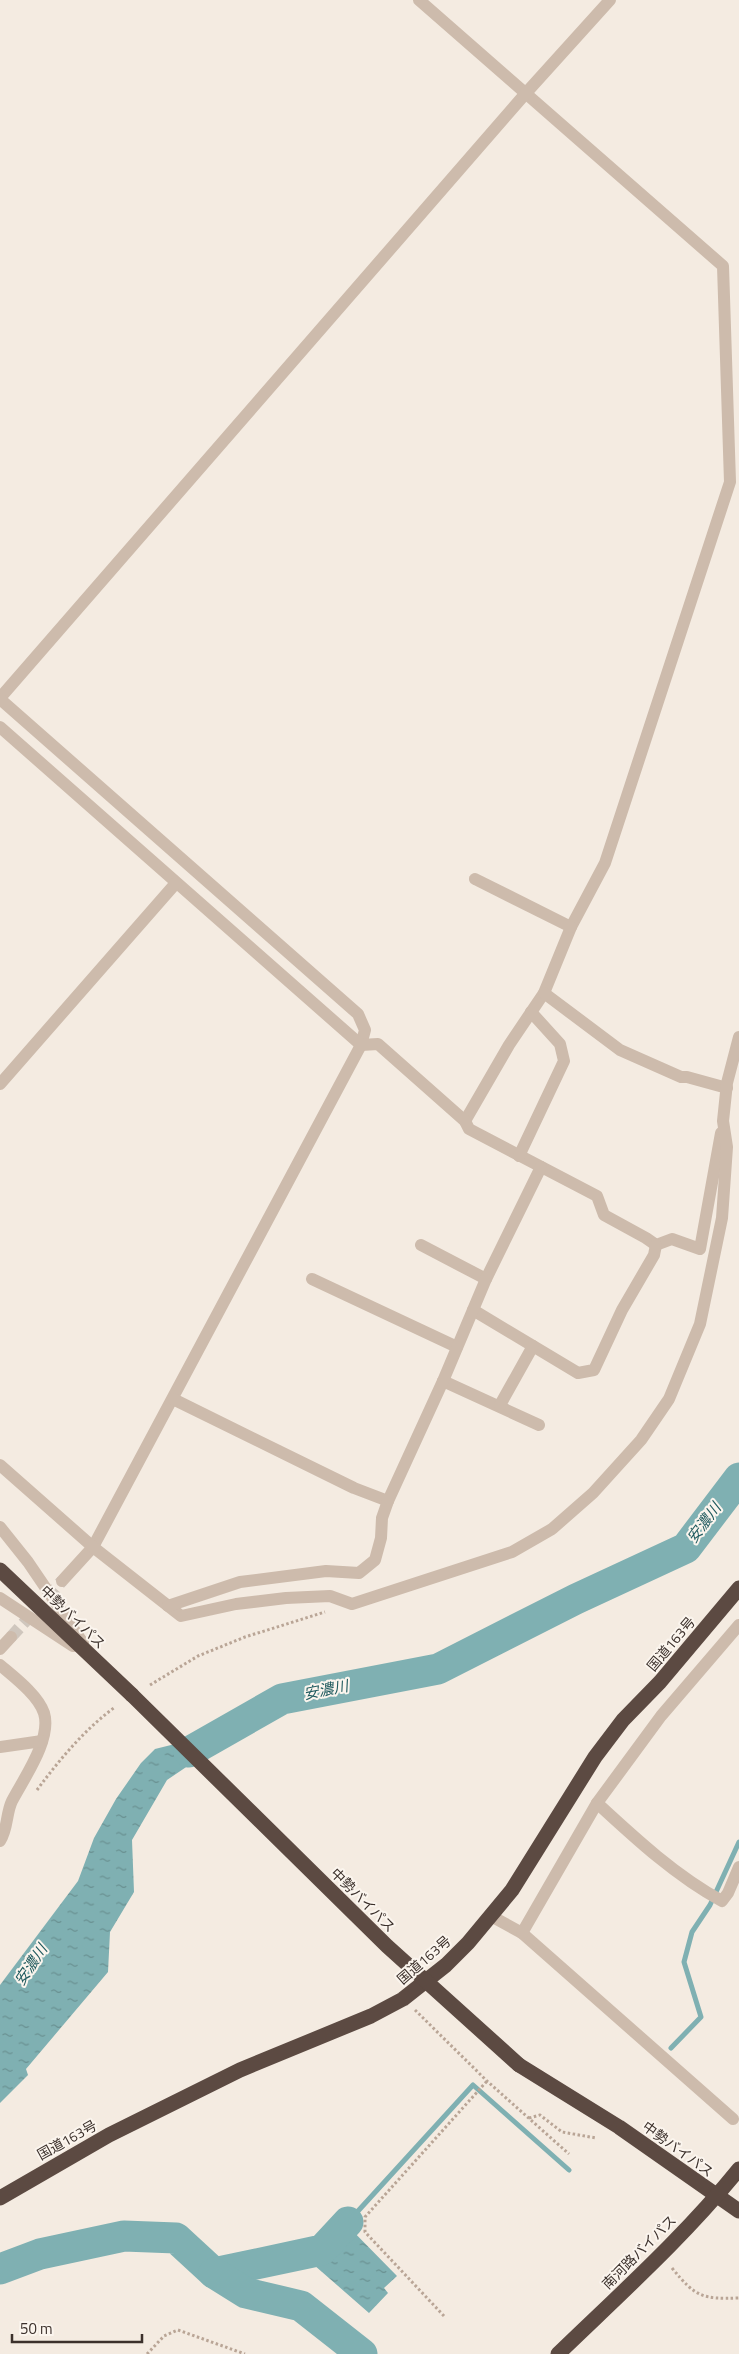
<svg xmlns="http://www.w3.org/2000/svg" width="739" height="2354" font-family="'Titillium Web','Noto Sans JP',sans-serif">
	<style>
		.water { fill: url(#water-ripples) }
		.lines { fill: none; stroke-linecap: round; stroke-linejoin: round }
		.stream { stroke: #7fb0b2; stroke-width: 5 }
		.river { stroke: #7fb0b2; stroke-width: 31 }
		.minor-tunnel { stroke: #cfc6bd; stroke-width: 12; stroke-dasharray: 12 6; stroke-linecap: butt }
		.path { stroke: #b9a596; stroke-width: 3; stroke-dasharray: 2.5 2.5; stroke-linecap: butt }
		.minor { stroke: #cdbbac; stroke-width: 12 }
		.highway { stroke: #5c4a42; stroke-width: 15 }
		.highway-bridge { stroke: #5c4a42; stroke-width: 15 }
		.labels { text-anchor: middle; stroke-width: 4; stroke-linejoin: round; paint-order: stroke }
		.street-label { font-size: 14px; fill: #3b302b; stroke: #fbf5ee }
		.water-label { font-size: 15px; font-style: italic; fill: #1f5a5e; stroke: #fbf5ee }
	</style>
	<defs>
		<pattern id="water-ripples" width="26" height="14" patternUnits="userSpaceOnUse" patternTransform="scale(1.25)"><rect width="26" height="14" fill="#7fb0b2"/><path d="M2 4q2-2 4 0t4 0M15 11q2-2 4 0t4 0" fill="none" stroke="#699091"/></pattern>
	</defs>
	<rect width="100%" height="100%" fill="#f4ebe1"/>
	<g class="water">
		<polygon points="247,1726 167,1780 132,1840 134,1892 110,1932 108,1972 26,2069 28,2075 0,2103 0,1985 78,1881 94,1838 116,1799 141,1763 155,1749"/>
		<polygon points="339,2217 397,2276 384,2288 388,2293 369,2313 306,2258 282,2268 278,2254 321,2237"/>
	</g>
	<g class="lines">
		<g class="stream">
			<polyline points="671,2048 701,2017 684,1962 692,1932 710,1905 739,1842"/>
			<polyline points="348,2222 473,2085 569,2170"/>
		</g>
		<g class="river">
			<polyline points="189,1752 282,1699 438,1669 576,1599 686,1548 739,1478"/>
			<polyline points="0,2269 40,2254 124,2236 176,2238 214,2273 322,2250 348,2222"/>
			<polyline points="214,2273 246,2293 301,2306 362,2354"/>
		</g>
		<polyline class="minor-tunnel" points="11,1637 62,1581"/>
		<g class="path">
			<polyline points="150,1685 198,1656 245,1637 325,1612"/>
			<path d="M37,1790C60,1759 84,1730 115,1707"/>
			<polyline points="415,2010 487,2081 569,2154"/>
			<polyline points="529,2118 540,2115 562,2132 596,2138"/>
			<path d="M672,2268C696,2298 703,2299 739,2298"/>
			<polyline points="444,2316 365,2232 365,2217 487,2081"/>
			<polyline points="147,2354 164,2336 178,2330 245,2354"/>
		</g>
		<g class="minor">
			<polyline points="419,0 723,266 730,482 605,863 571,927 544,993 509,1045 465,1121"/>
			<polyline points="0,698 526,93 610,0"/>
			<polyline points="0,699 358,1014 365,1030 361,1045 93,1547 62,1581"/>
			<polyline points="0,727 361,1045 378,1044 465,1121 469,1129 597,1196 604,1215 646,1238 656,1245 672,1239 700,1249 721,1133"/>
			<polyline points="475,879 571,927"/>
			<polyline points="544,993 620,1050 681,1077 687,1077 727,1088"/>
			<polyline points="0,1084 176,883"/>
			<polyline points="519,1156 564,1061 560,1044 531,1012"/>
			<polyline points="421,1245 486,1279"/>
			<polyline points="312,1279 457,1347"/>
			<polyline points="473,1310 578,1373 594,1370 622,1310 654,1255 656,1245"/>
			<polyline points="443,1381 539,1425"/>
			<polyline points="173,1399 354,1488 388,1501"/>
			<polyline points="500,1405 533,1346"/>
			<polyline points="0,1465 93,1547 181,1616 236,1604 286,1598 330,1596 352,1604 512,1552 552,1529 593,1493 641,1440 669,1399 700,1324 722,1218 727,1147 723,1121 727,1083 739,1037"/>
			<polyline points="0,1527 28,1562 83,1643"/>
			<polyline points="0,1598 73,1646"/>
			<polyline points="168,1606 240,1582 326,1571 359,1573 375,1560 381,1538 382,1518 388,1501 443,1381 486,1279 541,1167"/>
			<polyline points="0,1649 11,1637"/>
			<path d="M0,1665C14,1677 38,1695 44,1713C52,1739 24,1778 12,1801C6,1813 8,1829 0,1841"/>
			<polyline points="0,1747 42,1741"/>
			<path d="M597,1803C636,1839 676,1876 722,1901L728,1893L739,1867"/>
			<polyline points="491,1916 522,1933 733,2119"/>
			<polyline points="522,1933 597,1803 661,1716 739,1625"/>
		</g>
		<g class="highway">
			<polyline points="0,1570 132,1695"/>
			<polyline points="519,2065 619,2127 739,2211"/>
			<polyline points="0,2198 109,2135 240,2070 371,2016 403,1999 446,1965 468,1943 512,1890 595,1757 623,1720 660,1682 739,1588"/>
			<path d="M558,2354C620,2294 685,2236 739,2169"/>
		</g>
		<polyline class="highway-bridge" points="132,1695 387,1946 519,2065"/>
	</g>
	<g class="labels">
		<g class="street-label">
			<text transform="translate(73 1617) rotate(44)" y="5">中勢バイパス</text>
			<text transform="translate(671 1644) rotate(-50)" y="5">国道163号</text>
			<text transform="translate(363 1900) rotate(45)" y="5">中勢バイパス</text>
			<text transform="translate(424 1960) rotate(-41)" y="5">国道163号</text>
			<text transform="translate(67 2140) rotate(-29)" y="5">国道163号</text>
			<text transform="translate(678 2149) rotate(36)" y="5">中勢バイパス</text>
			<text transform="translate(639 2252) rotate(-45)" y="5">南河路バイパス</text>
		</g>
		<g class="water-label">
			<text transform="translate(704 1523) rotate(-53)" y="5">安濃川</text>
			<text transform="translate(326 1690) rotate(-11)" y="5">安濃川</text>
			<text transform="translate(31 1965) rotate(-56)" y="5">安濃川</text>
		</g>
	</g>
	<path d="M12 2334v8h130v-8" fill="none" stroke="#3b302b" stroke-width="2.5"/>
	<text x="20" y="2334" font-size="15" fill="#3b302b" stroke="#fbf5ee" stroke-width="4" paint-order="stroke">50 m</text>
</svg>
